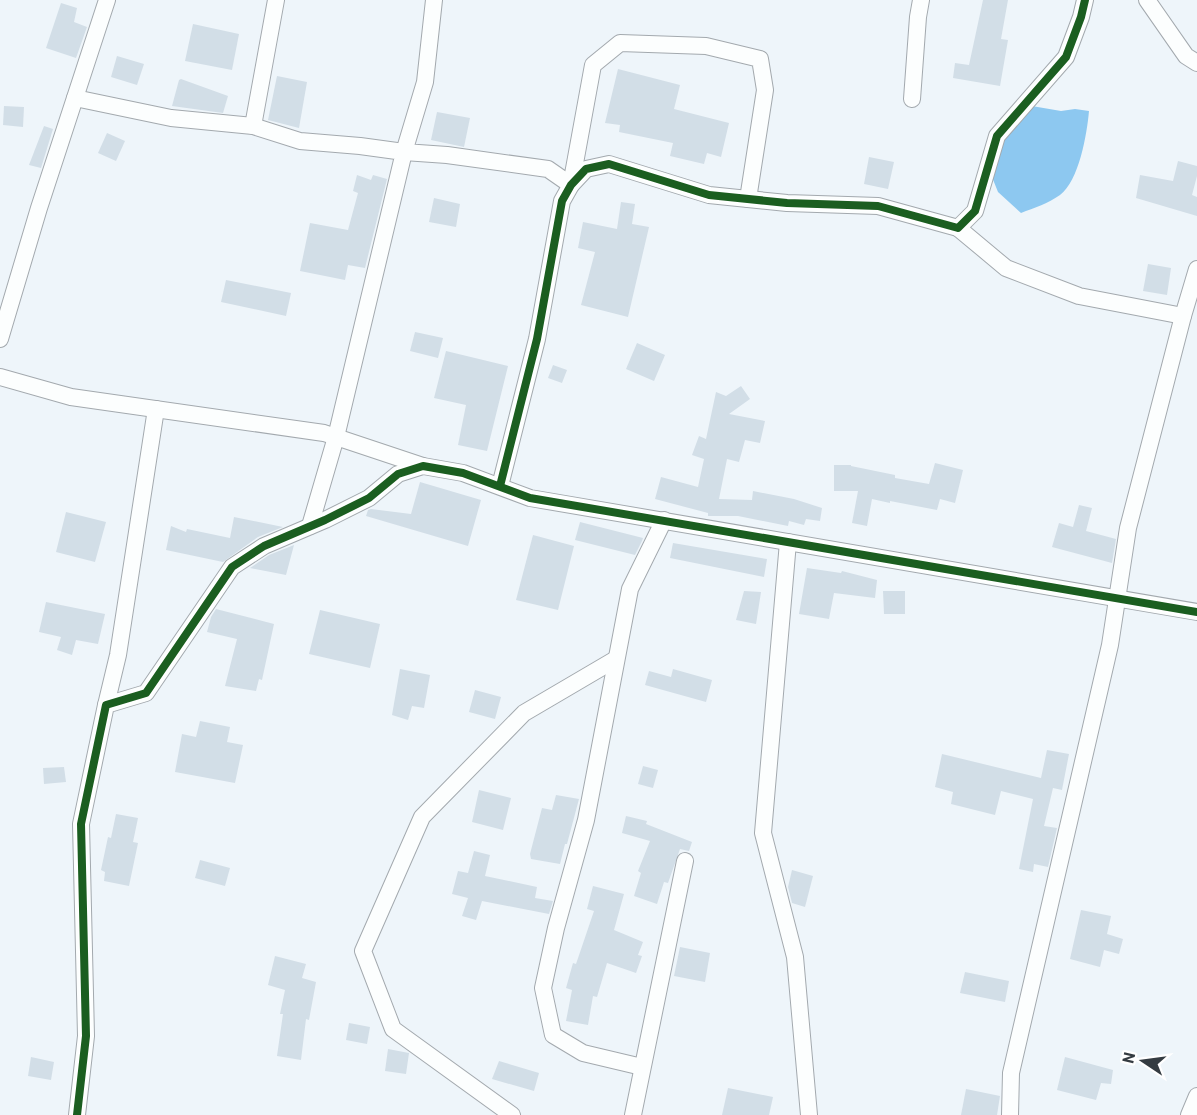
<svg xmlns="http://www.w3.org/2000/svg" width="1197" height="1115" font-family="Barlow,sans-serif">
	<style>
		.water { fill: #8dc8f0 }
		.building { fill: #d2dee7 }
		.lines { fill: none; stroke-linecap: round; stroke-linejoin: round }
		.minor-casing { stroke: #a3a9ae; stroke-width: 18 }
		.minor { stroke: #fcfefe; stroke-width: 16 }
		.cycleway-casing { stroke: #fff; stroke-width: 11 }
		.cycleway { stroke: #1b5e20; stroke-width: 8 }
	</style>
	<rect width="100%" height="100%" fill="#eef5fa"/>
	<path class="water" d="M1026,105L1061,111L1075,109L1089,111C1087,134 1079,181 1060,195C1049,203 1034,208 1021,213L998,192L992,177L1002,134Z"/>
	<g class="building">
		<polygon points="983,0 1008,0 1001,39 1008,40 1000,86 953,78 955,63 969,65"/>
		<polygon points="61,3 77,8 74,22 87,27 76,58 46,48"/>
		<polygon points="193,24 239,34 232,70 185,61"/>
		<polygon points="117,56 144,64 137,85 111,77"/>
		<polygon points="618,69 680,85 674,109 729,123 721,157 707,153 704,164 670,156 673,143 619,132 620,125 605,123"/>
		<polygon points="277,76 307,82 299,128 268,120"/>
		<polygon points="181,79 228,96 223,113 172,106 179,80"/>
		<polygon points="4,106 24,107 23,127 3,125"/>
		<polygon points="437,112 470,118 464,147 431,140"/>
		<polygon points="44,126 53,129 41,168 29,165"/>
		<polygon points="107,133 125,141 116,161 98,153"/>
		<polygon points="869,157 894,162 888,189 864,184"/>
		<polygon points="1178,161 1197,166 1197,176 1192,195 1197,197 1197,216 1136,198 1140,175 1173,181"/>
		<polygon points="357,175 371,180 373,175 387,179 365,268 348,265 345,280 300,271 310,223 348,230 358,193 353,191"/>
		<polygon points="434,198 460,204 456,227 429,222"/>
		<polygon points="621,202 635,204 632,224 649,227 628,317 581,305 595,252 578,248 583,222 617,229"/>
		<polygon points="1148,264 1171,268 1167,295 1143,291"/>
		<polygon points="226,280 291,293 286,316 221,302"/>
		<polygon points="415,332 443,338 438,358 410,351"/>
		<polygon points="637,343 665,355 654,381 626,369"/>
		<polygon points="446,351 508,366 487,451 458,445 466,405 434,398"/>
		<polygon points="553,365 567,370 562,383 548,378"/>
		<polygon points="741,386 750,399 729,414 765,421 760,443 745,440 739,462 727,459 719,499 752,500 753,491 794,499 822,508 820,521 806,519 804,525 789,521 788,526 738,516 708,516 708,513 655,499 661,477 698,487 704,459 692,455 699,436 706,439 716,392 726,396"/>
		<polygon points="935,463 963,470 955,503 940,499 937,510 890,501 890,503 872,499 867,526 852,523 858,491 834,491 834,465 851,465 851,466 895,475 895,478 929,484"/>
		<polygon points="420,482 481,500 468,546 366,516 368,510 371,509 411,514"/>
		<polygon points="1079,505 1092,508 1086,531 1116,539 1112,563 1052,547 1059,523 1073,527"/>
		<polygon points="66,512 106,522 95,562 56,552"/>
		<polygon points="234,517 283,527 258,537 223,562 166,550 171,526 186,532 187,529 230,538"/>
		<polygon points="580,522 643,538 642,541 635,555 575,540"/>
		<polygon points="533,535 574,546 558,610 516,600"/>
		<polygon points="673,543 767,559 764,577 670,558"/>
		<polygon points="294,545 286,575 250,568 269,555"/>
		<polygon points="807,568 841,573 842,571 877,580 875,598 834,593 829,619 799,614"/>
		<polygon points="744,591 761,592 756,624 736,620"/>
		<polygon points="883,591 905,591 905,614 884,614"/>
		<polygon points="46,602 105,614 98,644 76,640 72,655 57,650 61,637 39,632"/>
		<polygon points="216,609 274,624 262,680 259,679 256,691 225,686 237,639 207,632 211,617"/>
		<polygon points="320,610 380,624 370,668 309,654"/>
		<polygon points="400,669 430,675 424,708 412,706 408,720 392,715"/>
		<polygon points="673,669 712,680 706,702 645,685 649,671 671,677"/>
		<polygon points="475,690 501,697 495,719 469,712"/>
		<polygon points="200,721 230,727 227,742 243,745 235,783 175,772 182,734 196,737"/>
		<polygon points="1047,750 1069,754 1062,790 1053,788 1044,826 1057,828 1048,867 1034,864 1033,872 1019,869 1033,799 1001,791 995,815 951,804 953,792 935,787 942,754 1041,778"/>
		<polygon points="643,766 658,770 653,788 638,784"/>
		<polygon points="64,767 66,782 44,784 43,768"/>
		<polygon points="479,790 511,798 503,830 472,822"/>
		<polygon points="556,795 579,799 567,844 565,844 560,864 531,859 530,854 542,808 552,810"/>
		<polygon points="116,814 138,818 133,842 138,843 129,886 104,881 105,872 101,870 108,837 111,838"/>
		<polygon points="626,816 647,821 646,824 692,842 689,851 680,849 668,883 664,882 657,904 634,896 641,873 638,871 650,841 622,833"/>
		<polygon points="474,851 490,855 485,876 537,887 535,898 553,901 549,914 482,901 476,920 462,916 468,898 452,894 458,871 468,873"/>
		<polygon points="200,860 230,868 225,886 195,878"/>
		<polygon points="792,870 813,876 805,907 792,903 788,887"/>
		<polygon points="593,886 624,894 614,930 643,942 638,955 642,956 636,973 607,963 597,997 593,996 588,1025 566,1021 572,990 566,988 573,963 576,964 594,911 587,909"/>
		<polygon points="1081,910 1111,916 1107,934 1123,939 1119,954 1104,950 1100,967 1070,959"/>
		<polygon points="680,947 710,953 705,982 674,976"/>
		<polygon points="275,956 306,964 302,978 316,982 309,1020 306,1019 301,1060 277,1056 283,1014 280,1014 285,990 268,985"/>
		<polygon points="965,972 1009,981 1005,1002 960,993"/>
		<polygon points="349,1023 370,1027 367,1044 346,1040"/>
		<polygon points="388,1049 409,1053 406,1074 385,1071"/>
		<polygon points="31,1057 54,1062 51,1080 28,1076"/>
		<polygon points="1065,1057 1113,1070 1111,1084 1101,1083 1096,1100 1057,1090"/>
		<polygon points="499,1061 539,1073 534,1091 492,1079"/>
		<polygon points="728,1088 773,1097 769,1115 722,1115"/>
		<polygon points="966,1089 1000,1096 997,1115 961,1115"/>
	</g>
	<g class="lines">
		<g class="minor-casing">
			<g id="minor">
				<polyline points="434,0 425,82 404,152 447,155 548,169 571,185 593,65 620,43 706,46 760,59 765,90 748,199"/>
				<polyline points="1147,0 1186,56 1197,63"/>
				<polyline points="75,98 171,118 253,126 300,141 360,146 404,152 336,437 310,526"/>
				<polyline points="912,99 918,17 921,0"/>
				<polyline points="253,126 276,0"/>
				<polyline points="958,228 1006,268 1079,296 1183,316"/>
				<polyline points="0,339 39,208 107,0"/>
				<polyline points="0,377 71,397 324,433 423,466"/>
				<polyline points="500,486 537,339 562,201 571,185 586,169 609,164 709,195 787,203 878,206 958,228 975,211 997,136 1066,57 1081,17 1085,0"/>
				<polyline points="788,542 763,833 795,957 809,1115"/>
				<polyline points="106,705 118,655 156,409"/>
				<polyline points="642,1067 583,1053 553,1035 543,988 556,928 586,820 630,589 664,520"/>
				<polyline points="77,1115 86,1036 81,824 106,705 146,693 232,567 264,546 325,520 369,498 398,474 423,466 463,473 530,498 1197,612"/>
				<polyline points="512,1115 393,1029 363,951 422,817 524,713 616,659"/>
				<polyline points="633,1115 685,861"/>
				<polyline points="1010,1115 1011,1073 1110,645 1128,528 1183,316 1197,269"/>
				<polyline points="1189,1115 1197,1096"/>
			</g>
		</g>
		<use href="#minor" class="minor"/>
		<g class="cycleway-casing">
			<g id="cycleway">
				<polyline points="500,486 537,339 562,201 571,185 586,169 609,164 709,195 787,203 878,206 958,228 975,211 997,136 1066,57 1081,17 1085,0"/>
				<polyline points="77,1115 86,1036 81,824 106,705 146,693 232,567 264,546 325,520 369,498 398,474 423,466 463,473 530,498 1197,612"/>
			</g>
		</g>
		<use href="#cycleway" class="cycleway"/>
	</g>
	<g transform="translate(1143 1061) rotate(283)" stroke="#ffffff" stroke-width="4.5" paint-order="stroke">
	<path d="M0-4.5L10 22L0 15L-10 22Z" fill="#343b41"/>
	<text y="-9" font-size="16" font-weight="bold" text-anchor="middle" fill="#343b41">N</text>
	</g>
</svg>
